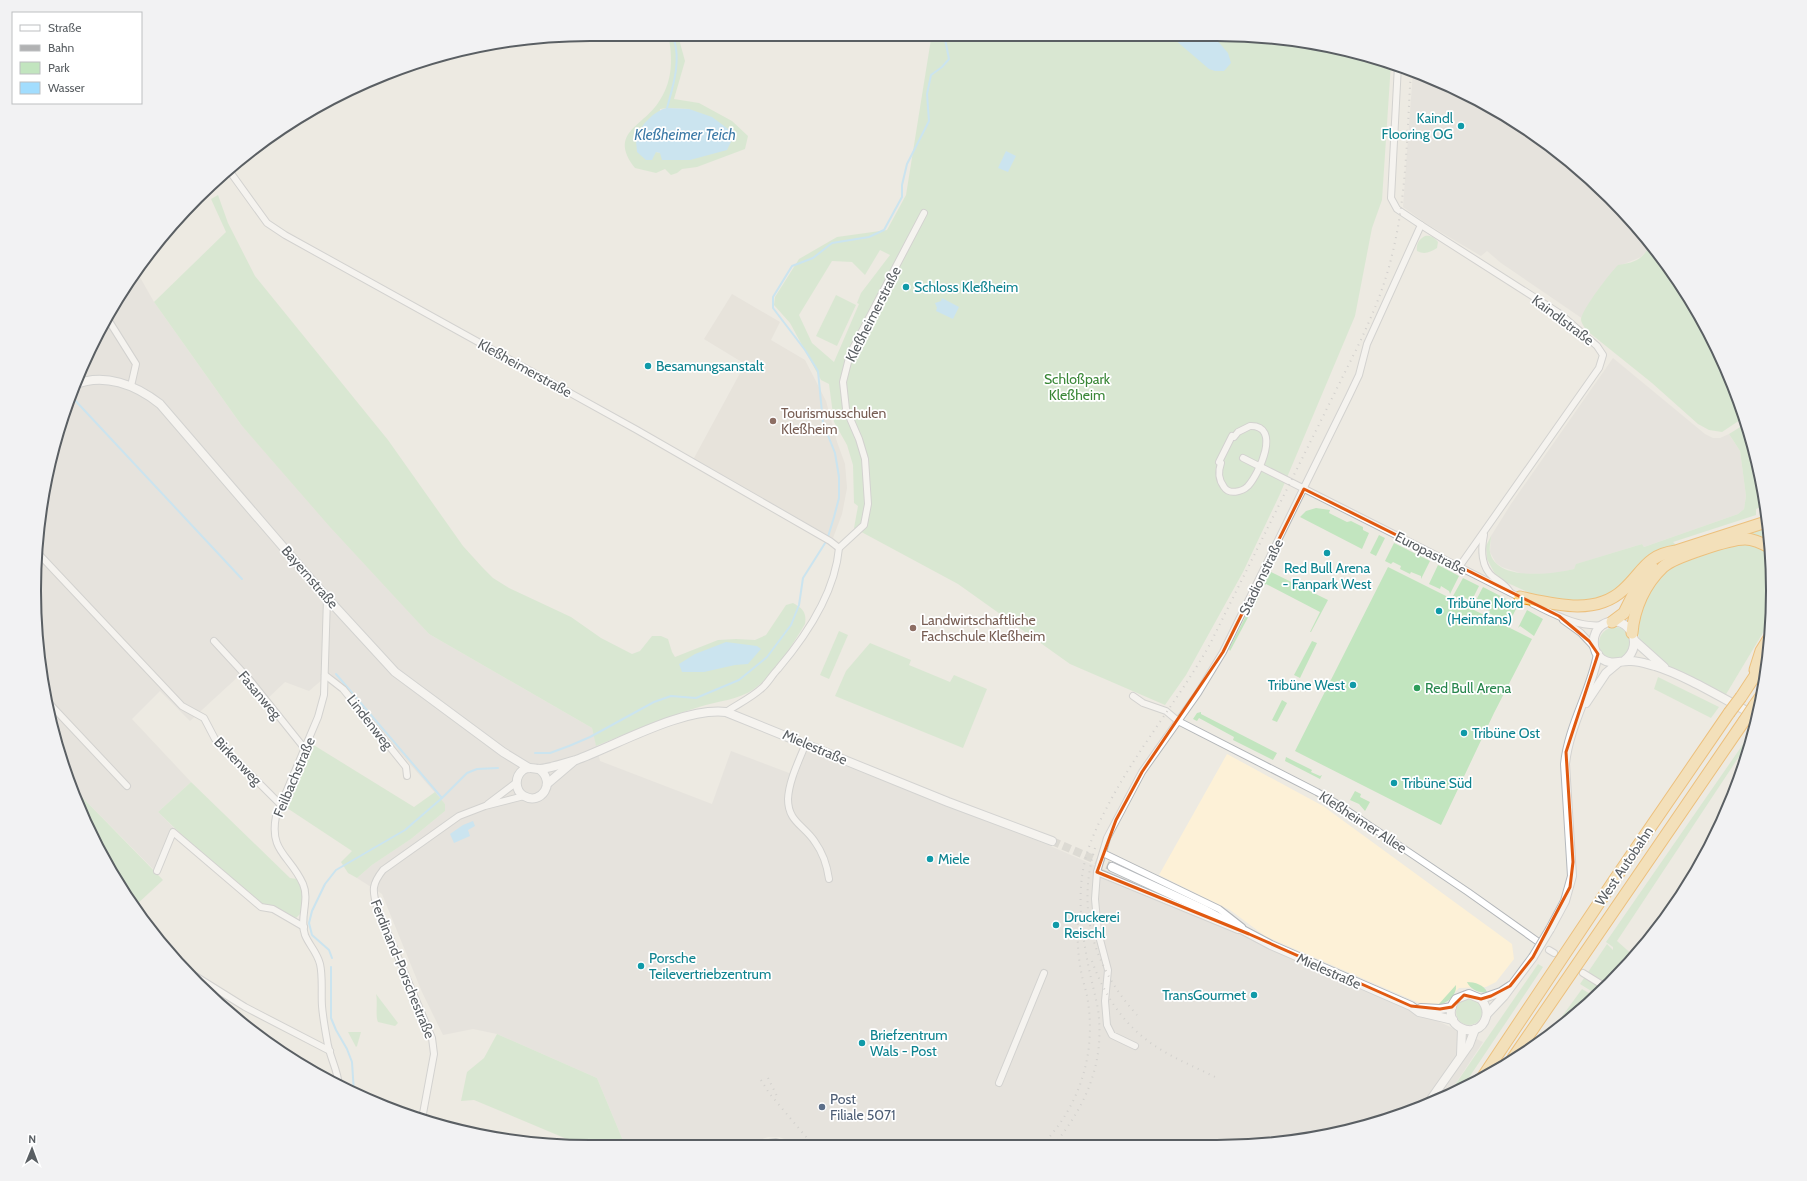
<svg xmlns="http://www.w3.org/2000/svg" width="1807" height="1181" font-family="Cabin,sans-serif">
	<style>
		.commercial { fill: #fdf1d7 }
		.industrial { fill: #dedcd7 }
		.education { fill: #dfdbd3 }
		.green { fill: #c2e5bf; fill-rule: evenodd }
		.water { fill: #a2ddfe }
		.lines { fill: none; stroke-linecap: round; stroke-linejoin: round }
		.stream { stroke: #a2ddfe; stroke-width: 2 }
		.secondary-tunnel { stroke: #c8c7c2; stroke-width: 8; stroke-dasharray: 8 4; stroke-linecap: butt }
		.street-casing { stroke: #b3b6b9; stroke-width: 8 }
		.secondary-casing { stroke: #b4b8bc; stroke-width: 10 }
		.highway-casing { stroke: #ec8f04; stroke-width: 13 }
		.street { stroke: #fff; stroke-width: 6 }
		.secondary { stroke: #fff; stroke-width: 8 }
		.highway { stroke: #fbd58b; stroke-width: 11 }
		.rail { stroke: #b1b2b3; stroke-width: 2; stroke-dasharray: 1 5; stroke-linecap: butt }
		.secondary-bridge-casing { stroke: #b4b8bc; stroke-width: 10; stroke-linecap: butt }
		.highway-bridge-casing { stroke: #ec8f04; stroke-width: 13; stroke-linecap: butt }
		.secondary-bridge { stroke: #fff; stroke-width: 8 }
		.highway-bridge { stroke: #fbd58b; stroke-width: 11 }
		.marked { fill: none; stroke: #e15910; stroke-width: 3; stroke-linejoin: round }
		.culture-dot { fill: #0f9aa8; stroke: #fff; stroke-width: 1.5 }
		.education-dot { fill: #8d6e63; stroke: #fff; stroke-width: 1.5 }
		.leisure-dot { fill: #2e9e5b; stroke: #fff; stroke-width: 1.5 }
		.service-dot { fill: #5c6f8a; stroke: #fff; stroke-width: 1.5 }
		.labels { text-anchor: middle; stroke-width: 3.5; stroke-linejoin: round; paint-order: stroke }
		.culture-label { font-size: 14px; fill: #0d838f; stroke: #fff; text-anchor: start }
		.street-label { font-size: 14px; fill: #5a5f63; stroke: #fff }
		.park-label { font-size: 14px; fill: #398636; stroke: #fff }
		.education-label { font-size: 14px; fill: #785e54; stroke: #fff; text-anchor: start }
		.leisure-label { font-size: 14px; fill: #27864d; stroke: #fff; text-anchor: start }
		.service-label { font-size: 14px; fill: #4e5e75; stroke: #fff; text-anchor: start }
		.water-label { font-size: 15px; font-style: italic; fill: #3d7aa7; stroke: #fff }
		.rim { fill: none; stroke: #5a5f63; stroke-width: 2 }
	</style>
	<rect width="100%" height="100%" fill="#edeae2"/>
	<polygon class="commercial" points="1227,754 1323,806 1512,944 1514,959 1496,982 1486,987 1459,988 1442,1005 1426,1006 1265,936 1230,910 1159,875"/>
	<g class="industrial">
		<polygon points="1413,71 1462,91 1584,172 1652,245 1641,257 1619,266 1592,299 1583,319 1501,263 1487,251 1481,256 1427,224 1403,207"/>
		<polygon points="137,272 154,302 242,426 429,634 592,728 600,761 712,804 731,751 797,776 807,751 1048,845 1167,897 1483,1042 1448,1095 1360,1128 1253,1146 798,1144 779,1137 768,1137 751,1143 624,1143 597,1078 497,1034 473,1029 443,1035 422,992 382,894 357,878 372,865 411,839 445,811 445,804 330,673 309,691 285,682 266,700 241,674 190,721 160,691 132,719 191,782 158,812 175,829 158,874 77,792 53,734 35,627 35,554 45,482 76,378"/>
		<polygon points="1613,358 1705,434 1713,438 1720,438 1729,434 1740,451 1746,496 1744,509 1738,514 1644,547 1642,544 1577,564 1574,569 1555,574 1536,575 1523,574 1502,567 1496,563 1490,552 1491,536 1511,504"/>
	</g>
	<polygon class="education" points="732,294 780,322 771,340 805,360 826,401 837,442 845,464 847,488 842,514 833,538 693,460 745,364 704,339"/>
	<g class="green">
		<path d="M669,39H679L685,61L674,99L699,103L732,121L748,136L745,149L697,167L682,169L677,173L671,175L665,169L656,173L635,168C608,133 642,127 658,103C672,83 673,62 669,39ZM667,108L690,109L660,153L656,152L660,109Z"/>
		<path d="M931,39H1289L1391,63L1382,200L1372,228L1355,316L1280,494L1243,572L1186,675L1165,705L1070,664L958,584L854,528L858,506L854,503L853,465L847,445L834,422L829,384L821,380L790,323L774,305L775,297L799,259L837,237L887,230L906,195ZM880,250L890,255L861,293L857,303L859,304L834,362L812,343L799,315L832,261L852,262L865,275Z"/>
		<path d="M218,195L228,223L255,276L388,440L463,546L483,568L493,578L509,588L571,617L601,638L632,654L640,651L652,636H661L668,639L672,652L675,657L718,640L736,639L755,640L766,635L786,605L793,603C802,608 807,612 805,624C791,647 776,673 754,689C739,700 717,701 699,707C664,718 630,732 596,746L592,728L429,634L330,527L242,426L154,302L226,232L211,199Z"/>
		<path d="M1425,236C1431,235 1435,238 1438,242L1437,248C1430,252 1425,255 1417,251C1416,244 1419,239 1425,236Z"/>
		<path d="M1651,244L1658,252L1716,345L1743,418L1722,432L1709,430L1698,424L1652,383L1586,330C1584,326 1581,323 1581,319C1583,308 1610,273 1618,265C1637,262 1641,260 1651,244Z"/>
		<polygon points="836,295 856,305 837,346 816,336"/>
		<path d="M1745,424L1754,447L1764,506L1756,509V515L1673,542L1676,545L1622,589L1587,603L1539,597L1501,580L1495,574L1487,559L1486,546L1491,536C1491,541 1489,547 1490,552C1496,582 1553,574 1574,569L1576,564L1642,544L1644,547L1738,514L1744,509L1746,496L1740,451L1729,434Z"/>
		<polygon points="1316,508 1330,510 1329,513 1347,522 1351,521 1363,527 1363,530 1369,533 1362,549 1300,517 1306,511"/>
		<polygon points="1767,527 1770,544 1748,535"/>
		<polygon points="1379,535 1385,538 1376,556 1370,553"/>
		<polygon points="1745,542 1762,547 1772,555 1770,621 1725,696 1676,671 1647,650 1640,641 1636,626 1641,608 1656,581 1668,568 1719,548"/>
		<polygon points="1394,543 1430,561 1421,579 1421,576 1411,572 1410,574 1400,569 1401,566 1393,562 1391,564 1385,561"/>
		<polygon points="1438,565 1459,576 1450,594 1449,591 1441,586 1440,589 1429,584"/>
		<polygon points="1388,567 1532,639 1494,713 1441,825 1295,751"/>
		<polygon points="1269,571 1328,600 1311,632 1310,632 1320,612 1266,584 1262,588 1261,584"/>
		<polygon points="1463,578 1479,586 1470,604 1468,603 1469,600 1461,596 1459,598 1453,596"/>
		<polygon points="1483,587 1518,605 1509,623 1489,613 1490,611 1481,607 1480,609 1473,606"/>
		<polygon points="1257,594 1260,595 1230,651 1229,649"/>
		<polygon points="1527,610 1543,619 1534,636 1520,626 1518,628"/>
		<circle cx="1615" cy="643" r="16"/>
		<polygon points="839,631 848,635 829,679 820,675"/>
		<polygon points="1312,641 1317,643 1300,678 1294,675"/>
		<polygon points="870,643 911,660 909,665 950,682 954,675 987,689 963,748 835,696 846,671"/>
		<polygon points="1658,677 1719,707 1711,718 1654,689"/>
		<polygon points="1282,700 1287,703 1277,722 1272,720"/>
		<polygon points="1201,712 1201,714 1277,753 1273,760 1233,740 1234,737 1199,718 1197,721 1193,719 1197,713"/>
		<polygon points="1748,737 1750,740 1617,941 1635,957 1596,994 1580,984 1607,944 1613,950 1613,947 1606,942"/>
		<polygon points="312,744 414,807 435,792 445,804 445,811 411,839 372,865 357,878 348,873 341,862 352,851 284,806"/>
		<polygon points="1286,757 1312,770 1311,772 1320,776 1322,775 1320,779 1285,761"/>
		<polygon points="191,782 290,878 297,879 302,891 302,912 296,918 274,906 263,905 208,860 158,812"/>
		<polygon points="1355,791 1361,794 1360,797 1370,802 1365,811 1359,804 1350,800"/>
		<polygon points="77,792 163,880 135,906 109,869"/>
		<polygon points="1538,964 1543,967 1460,1091 1448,1095"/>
		<path d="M1467,982C1475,982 1484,985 1487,992C1480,994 1470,989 1467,982Z"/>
		<path d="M1456,985C1457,995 1448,1003 1438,1005Z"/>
		<polygon points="1582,989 1594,996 1555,1032 1547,1037"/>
		<path d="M376,994L398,1023L395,1026L378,1022C375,1016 378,1002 376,994Z"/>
		<circle cx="1469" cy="1012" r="13"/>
		<polygon points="348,1032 361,1032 357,1046 356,1047"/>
		<polygon points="497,1034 597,1078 624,1143 574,1142 474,1100 461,1101 467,1072 484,1058"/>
	</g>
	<g class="water">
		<polygon points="1174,39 1216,39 1228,53 1231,63 1224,71 1215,71 1209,69"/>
		<path d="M667,108L689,109L712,117L735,134L727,150L690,160H662L660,153L656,152L652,160H646L637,152C637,147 635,140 637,136C641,125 655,110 667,108Z"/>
		<polygon points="1006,151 1016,156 1008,172 998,168"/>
		<polygon points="942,298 959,307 953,319 936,311 937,308 935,303 941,301"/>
		<polygon points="726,642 757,646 761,649 748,664 735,665 704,672 682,672 679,664 695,654"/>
		<polygon points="473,821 475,826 468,830 470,836 454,843 450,834 463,825"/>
	</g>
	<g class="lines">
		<g class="stream">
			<path d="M667,108C673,86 681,62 674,39"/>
			<polyline points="71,396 242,579"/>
			<polyline points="336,674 442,798"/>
			<polyline points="535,753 550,753 569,746 590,737 654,702 671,696 696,698 739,680 767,657 791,625 799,605 803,578 827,540 834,517 839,498 839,477 835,453 823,423 818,371 805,350 773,308 773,297 792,266 813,258 832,243 869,237 884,230 902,197 902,185 907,164 929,121 927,94 931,75 942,67 949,59 945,39"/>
			<polyline points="332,958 329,950 312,935 309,923 312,911 325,884 336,870 405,830 442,798 467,773 477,769 498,768"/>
			<polyline points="331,967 331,1018 336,1030 347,1049 352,1062 354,1093"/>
		</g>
		<polyline class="secondary-tunnel" points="1052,841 1112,867"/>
		<g class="street-casing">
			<g id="street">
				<polyline points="228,169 267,223 285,235 637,430 830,541 839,548"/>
				<polyline points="1421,225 1559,313 1597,346 1603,355 1599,368 1459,567"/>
				<polyline points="109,321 136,364 131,386"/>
				<path d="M1250,426C1282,425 1259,474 1248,486C1242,492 1229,495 1224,487C1218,479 1218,472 1221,463L1219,462L1232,436L1234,437L1238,432Z"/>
				<polyline points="1243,458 1521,598"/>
				<path d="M1484,535C1481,549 1481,567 1493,577C1501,583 1504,583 1510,592"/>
				<polyline points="36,551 182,706 204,718 215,739 280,804"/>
				<path d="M327,598L324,695L318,717L276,816C269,852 290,855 303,884C310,900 299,918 305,935C309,945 317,952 320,964C323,977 321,993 322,1006C323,1018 325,1029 327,1040C329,1056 338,1070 339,1086"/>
				<path d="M1533,604C1554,614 1578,628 1603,625"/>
				<polyline points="1563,620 1581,633 1594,647"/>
				<polyline points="214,641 249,679 305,749"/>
				<polyline points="325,675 343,689 352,700 406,767 407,776"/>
				<polyline points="1133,696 1143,703 1166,711 1178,721 1317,792 1339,805 1468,892 1537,941"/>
				<polyline points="47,701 127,786"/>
				<path d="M726,712C738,704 751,698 762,688C768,683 772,675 778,669C806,636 835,594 839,548L864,525L868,504L865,459L859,439L846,409L843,382L850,354L924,213"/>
				<path d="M806,743C799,761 789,780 788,799C788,822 804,825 815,842C823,853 827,865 829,879"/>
				<polyline points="488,804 517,782"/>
				<polyline points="1103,853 1219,909 1242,927"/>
				<polyline points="157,871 173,832 261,907 273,909 304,927"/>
				<polyline points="1097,872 1238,930"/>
				<polyline points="1549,950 1554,953"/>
				<polyline points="184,969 245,1007 330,1051"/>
				<polyline points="1583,973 1604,986"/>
				<polyline points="1135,1046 1112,1035 1107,1025 1105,1001 1108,970 1098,932 1095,899 1097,872 1107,838 1142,772 1198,693 1223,652 1349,396 1359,375 1367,344 1421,225 1397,209 1391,198 1398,65"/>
				<polyline points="999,1083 1044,973"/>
				<path d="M422,1119L434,1054L432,1038L377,907C372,890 372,884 383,870L459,816L485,806L524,796"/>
				<polyline points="769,1143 776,1142 783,1144"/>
			</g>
		</g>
		<g class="secondary-casing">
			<g id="secondary">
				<path d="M74,385C104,372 136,385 160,404L327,598L395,672L503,752L529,768"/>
				<polyline points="1635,641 1664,667"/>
				<path d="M1624,661C1648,643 1624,610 1602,625C1591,633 1591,651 1602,659C1612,666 1621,660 1631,661C1639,661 1647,664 1655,666C1687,676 1725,700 1756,716"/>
				<polyline points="1586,703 1606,673 1618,663"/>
				<path d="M539,769C557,782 541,806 524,796C515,791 514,777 523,770C529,766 534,769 540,769C551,768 566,763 576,760C617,745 683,707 726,712L948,802L1052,841"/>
				<polyline points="547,784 574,761"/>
				<polyline points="1112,867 1205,910 1271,945 1411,1006 1419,1012 1453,1020"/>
				<path d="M1550,929L1565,901L1572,876L1565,764C1569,725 1591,692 1598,654"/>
				<path d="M1481,999C1485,1004 1488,1010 1486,1017C1479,1044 1436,1025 1456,999L1469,994L1481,999L1501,992L1510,986"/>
				<polyline points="1421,1008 1440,1009 1452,1007"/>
				<polyline points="1487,1014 1504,996 1533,957"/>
				<polyline points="1461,1055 1462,1029"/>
				<polyline points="1429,1102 1469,1045 1475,1029"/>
			</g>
		</g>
		<g class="highway-casing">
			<g id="highway">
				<path d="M1520,597C1553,604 1595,616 1623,590C1643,572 1646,555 1676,551L1766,522"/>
				<polyline points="1612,622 1624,613 1636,589 1652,567"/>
				<path d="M1632,633C1634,608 1645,584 1663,567C1674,557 1730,539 1745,539C1754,539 1762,543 1771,548"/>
				<polyline points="1755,670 1761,651 1769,638"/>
				<polyline points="1741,697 1768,656"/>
				<polyline points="1754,706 1761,696"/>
				<polyline points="1513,1058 1744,721"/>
				<polyline points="1482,1078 1617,876 1729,713"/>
			</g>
		</g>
		<use href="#street" class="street"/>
		<use href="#secondary" class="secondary"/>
		<use href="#highway" class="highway"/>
		<g class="rail">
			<path d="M1095,848C1076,910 1094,968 1137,1015"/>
			<path d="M1092,961C1103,992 1121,1021 1148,1041C1169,1057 1196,1067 1219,1079"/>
			<polyline points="768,1078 777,1096"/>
			<polyline points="761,1080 769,1093 807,1138"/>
			<path d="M1042,1145C1079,1107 1096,1055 1088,1002C1087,993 1084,985 1082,976C1078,958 1077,939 1078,921"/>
			<path d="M1054,1145C1087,1104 1105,1062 1098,1009C1095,994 1091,979 1088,964C1082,932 1077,898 1084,865C1089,841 1101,818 1113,796C1142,743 1181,696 1210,644L1358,346C1372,316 1385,286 1392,255C1407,195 1407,131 1411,70"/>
		</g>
		<g class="secondary-bridge-casing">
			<polyline id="secondary-bridge" points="1533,957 1550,929"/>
		</g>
		<g class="highway-bridge-casing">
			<g id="highway-bridge">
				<polyline points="1729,713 1741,697"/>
				<polyline points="1744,721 1754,706"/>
			</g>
		</g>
		<use href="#secondary-bridge" class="secondary-bridge"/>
		<use href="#highway-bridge" class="highway-bridge"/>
	</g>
	<path d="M0 0H1807V1181H0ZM1304,489L1559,616L1589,641L1598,654L1566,752L1573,862L1570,887L1533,957L1510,986L1491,996L1481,999L1464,995L1452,1007L1440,1009L1411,1006L1249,934L1097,872L1116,820L1142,772L1223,652Z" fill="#edeae2" fill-opacity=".55" fill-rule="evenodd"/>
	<path class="marked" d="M1304,489L1559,616L1589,641L1598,654L1566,752L1573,862L1570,887L1533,957L1510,986L1491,996L1481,999L1464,995L1452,1007L1440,1009L1411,1006L1249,934L1097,872L1116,820L1142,772L1223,652Z"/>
	<g class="culture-dot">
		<circle cx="1461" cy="126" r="4"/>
		<circle cx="906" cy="287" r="4"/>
		<circle cx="648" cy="366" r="4"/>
		<circle cx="1327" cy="553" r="4"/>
		<circle cx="1439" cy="611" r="4"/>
		<circle cx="1353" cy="685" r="4"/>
		<circle cx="1464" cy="733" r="4"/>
		<circle cx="1394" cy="783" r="4"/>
		<circle cx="930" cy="859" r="4"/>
		<circle cx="1056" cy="925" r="4"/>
		<circle cx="641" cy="966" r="4"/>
		<circle cx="1254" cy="995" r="4"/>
		<circle cx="862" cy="1043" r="4"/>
	</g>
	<g class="education-dot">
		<circle cx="773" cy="421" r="4"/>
		<circle cx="913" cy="628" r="4"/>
	</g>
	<circle class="leisure-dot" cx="1417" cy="688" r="4"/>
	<circle class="service-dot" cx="822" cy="1107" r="4"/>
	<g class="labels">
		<g class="culture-label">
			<text x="1453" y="123" text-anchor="end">Kaindl<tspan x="1453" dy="16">Flooring OG</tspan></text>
			<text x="914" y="292">Schloss Kleßheim</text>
			<text x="656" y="371">Besamungsanstalt</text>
			<text x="1327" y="573" text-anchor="middle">Red Bull Arena<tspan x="1327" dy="16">- Fanpark West</tspan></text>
			<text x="1447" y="608">Tribüne Nord<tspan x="1447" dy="16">(Heimfans)</tspan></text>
			<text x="1345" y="690" text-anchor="end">Tribüne West</text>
			<text x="1472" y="738">Tribüne Ost</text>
			<text x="1402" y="788">Tribüne Süd</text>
			<text x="938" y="864">Miele</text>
			<text x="1064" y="922">Druckerei<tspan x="1064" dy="16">Reischl</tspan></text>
			<text x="649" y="963">Porsche<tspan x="649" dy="16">Teilevertriebzentrum</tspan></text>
			<text x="1246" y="1000" text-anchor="end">TransGourmet</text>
			<text x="870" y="1040">Briefzentrum<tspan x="870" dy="16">Wals - Post</tspan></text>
		</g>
		<g class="street-label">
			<text transform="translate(873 314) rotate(-63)" y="5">Kleßheimerstraße</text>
			<text transform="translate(1563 320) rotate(37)" y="5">Kaindlstraße</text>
			<text transform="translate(525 368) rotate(29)" y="5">Kleßheimerstraße</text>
			<text transform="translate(1431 553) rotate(27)" y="5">Europastraße</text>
			<text transform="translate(310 577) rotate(49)" y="5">Bayernstraße</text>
			<text transform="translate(1261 577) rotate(-64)" y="5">Stadionstraße</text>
			<text transform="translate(260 695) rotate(50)" y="5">Fasanweg</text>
			<text transform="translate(370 722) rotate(52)" y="5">Lindenweg</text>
			<text transform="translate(815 747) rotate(23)" y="5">Mielestraße</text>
			<text transform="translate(238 761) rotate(46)" y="5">Birkenweg</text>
			<text transform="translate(294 777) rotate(-67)" y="5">Feilbachstraße</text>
			<text transform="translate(1363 822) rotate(33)" y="5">Kleßheimer Allee</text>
			<text transform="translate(1624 866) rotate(-56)" y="5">West Autobahn</text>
			<text transform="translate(403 969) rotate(68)" y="5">Ferdinand-Porschestraße</text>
			<text transform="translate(1329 971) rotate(24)" y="5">Mielestraße</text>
		</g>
		<g class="park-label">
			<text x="1077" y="384">Schloßpark<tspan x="1077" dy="16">Kleßheim</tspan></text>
		</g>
		<g class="education-label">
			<text x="781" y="418">Tourismusschulen<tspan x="781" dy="16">Kleßheim</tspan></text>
			<text x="921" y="625">Landwirtschaftliche<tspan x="921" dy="16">Fachschule Kleßheim</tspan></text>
		</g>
		<g class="leisure-label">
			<text x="1425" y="693">Red Bull Arena</text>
		</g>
		<g class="service-label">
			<text x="830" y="1104">Post<tspan x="830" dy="16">Filiale 5071</tspan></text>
		</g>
		<g class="water-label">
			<text x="685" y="140">Kleßheimer Teich</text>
		</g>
	</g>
	<path d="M0 0H1807V1181H0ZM590 41H1217A549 549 0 0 1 1766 590V591A549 549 0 0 1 1217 1140H590A549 549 0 0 1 41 591V590A549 549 0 0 1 590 41Z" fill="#f2f2f3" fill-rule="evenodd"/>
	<path class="rim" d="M590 41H1217A549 549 0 0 1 1766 590V591A549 549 0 0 1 1217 1140H590A549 549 0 0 1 41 591V590A549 549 0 0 1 590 41Z"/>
	<rect x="12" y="12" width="130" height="92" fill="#ffffff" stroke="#bdbfc1"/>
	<rect x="20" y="25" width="20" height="6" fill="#ffffff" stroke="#bdbfc1"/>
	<text x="48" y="32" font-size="12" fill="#5a5f63">Straße</text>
	<rect x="20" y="45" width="20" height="6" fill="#b1b2b3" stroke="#bdbfc1"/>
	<text x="48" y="52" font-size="12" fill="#5a5f63">Bahn</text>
	<rect x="20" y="62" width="20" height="12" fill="#c2e5bf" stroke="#bdbfc1"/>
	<text x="48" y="72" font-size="12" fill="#5a5f63">Park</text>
	<rect x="20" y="82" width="20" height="12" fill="#a2ddfe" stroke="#bdbfc1"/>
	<text x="48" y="92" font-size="12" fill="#5a5f63">Wasser</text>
	<g transform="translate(32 1149) rotate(1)" stroke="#ffffff" stroke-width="3" paint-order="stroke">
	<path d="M0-3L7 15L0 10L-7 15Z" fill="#5a5f63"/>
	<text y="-6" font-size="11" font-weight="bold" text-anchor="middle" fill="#5a5f63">N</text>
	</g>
</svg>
